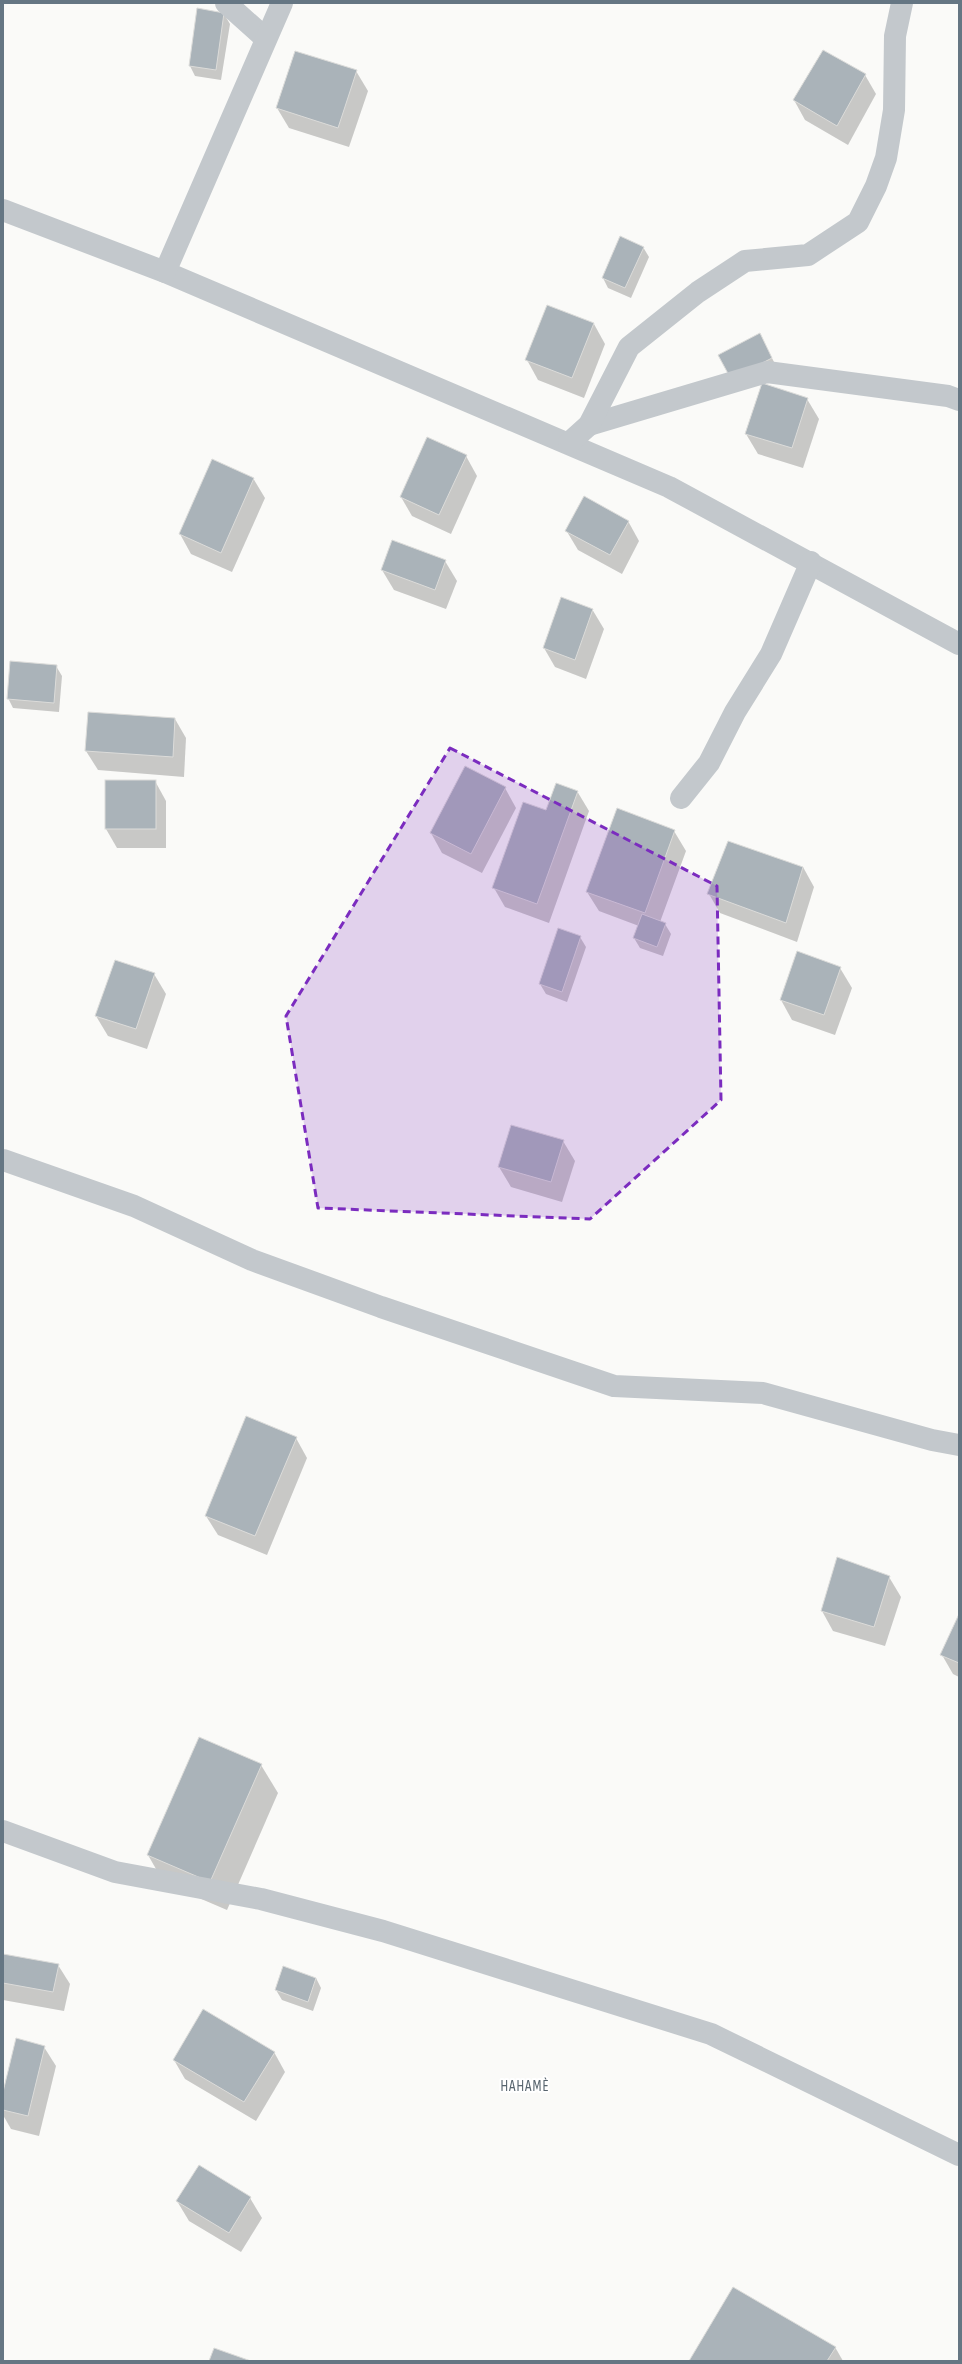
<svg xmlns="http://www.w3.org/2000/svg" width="962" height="2364" font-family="'Sofia Sans Condensed',sans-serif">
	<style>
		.shadow { fill: #0003 }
		.building { fill: #aab3b9; stroke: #dcdcda }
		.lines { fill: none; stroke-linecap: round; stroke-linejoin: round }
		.street { stroke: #c3c8cc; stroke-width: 22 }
		.marked { fill: #7b2cbf; fill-opacity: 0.2; stroke: #7b2cbf; stroke-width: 3; stroke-dasharray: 8 5; stroke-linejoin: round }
		.labels { text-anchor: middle; stroke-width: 4; stroke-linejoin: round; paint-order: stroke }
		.quarter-label { font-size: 15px; letter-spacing: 1px; fill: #57646e; stroke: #fff }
	</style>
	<rect width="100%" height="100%" fill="#fafaf8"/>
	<g class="shadow">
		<polygon points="224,14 230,24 221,80 195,76 190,66"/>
		<polygon points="356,71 368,91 349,147 289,128 277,108"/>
		<polygon points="865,75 876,94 848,145 805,120 794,100"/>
		<polygon points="643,247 649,257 631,298 608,288 603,278"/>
		<polygon points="548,306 594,324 605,344 584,398 538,380 527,360"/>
		<polygon points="765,344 777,368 737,388"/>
		<polygon points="807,399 819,419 803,468 758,454 746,434"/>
		<polygon points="466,456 477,476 451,534 412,516 401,497"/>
		<polygon points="212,460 253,478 265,498 232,572 191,554 180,534"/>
		<polygon points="628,521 639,541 622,574 578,550 566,530"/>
		<polygon points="445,561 457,581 446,609 394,590 382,570"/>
		<polygon points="592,609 604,629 586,679 555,667 544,648"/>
		<polygon points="56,666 62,676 59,712 13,708 8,698"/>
		<polygon points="175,719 186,738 184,777 98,770 86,751"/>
		<polygon points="155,781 166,801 166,848 117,848 106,829"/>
		<polygon points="505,788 516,808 482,873 442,853 431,833"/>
		<polygon points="577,791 589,811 549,923 505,907 494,888 547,812"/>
		<polygon points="674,831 686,851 660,922 665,924 671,934 663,956 640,948 634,938 639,926 599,911 587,892"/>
		<polygon points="803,867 814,887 797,942 720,913 709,894"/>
		<polygon points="580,937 586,947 567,1002 546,994 540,984"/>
		<polygon points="840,968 852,988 835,1035 792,1020 781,1000"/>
		<polygon points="154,974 166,994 147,1049 108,1036 96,1016"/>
		<polygon points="563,1141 575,1161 562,1202 511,1187 499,1167"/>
		<polygon points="296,1438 307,1458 267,1555 218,1535 206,1516"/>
		<polygon points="889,1577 901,1597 885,1646 833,1631 822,1611"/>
		<polygon points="959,1616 959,1677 953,1674 942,1655"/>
		<polygon points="261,1765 278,1793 227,1910 164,1883 148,1855"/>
		<polygon points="3,1955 58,1965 70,1984 64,2011 3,2000"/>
		<polygon points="316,1978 321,1988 313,2011 282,2000 276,1990"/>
		<polygon points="44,2047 56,2066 39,2136 11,2129 3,2115 3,2096"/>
		<polygon points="274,2052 285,2072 256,2121 185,2079 174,2060"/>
		<polygon points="250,2198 262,2218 241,2252 189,2221 177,2201"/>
		<polygon points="835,2347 843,2361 690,2361"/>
	</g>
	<g class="building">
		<polygon points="197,8 224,13 216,70 189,66"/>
		<polygon points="823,50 866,74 837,126 793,100"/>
		<polygon points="295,51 357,70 338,128 276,108"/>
		<polygon points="620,236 644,247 625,288 602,278"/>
		<polygon points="547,305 594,323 572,378 525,360"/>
		<polygon points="760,333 772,358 731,379 718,355"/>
		<polygon points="762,383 808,398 792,448 745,434"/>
		<polygon points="427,437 467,455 439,515 400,497"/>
		<polygon points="212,459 254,478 221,553 179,534"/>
		<polygon points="584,496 629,521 610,555 565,531"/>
		<polygon points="392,540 446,560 435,590 381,570"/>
		<polygon points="561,597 593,609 575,660 543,648"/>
		<polygon points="10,661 57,665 54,703 7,699"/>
		<polygon points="88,712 175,718 173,757 85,751"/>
		<polygon points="465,766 506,787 471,854 430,833"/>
		<rect x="105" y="780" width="51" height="49"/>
		<polygon points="556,783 578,791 537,904 492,888 523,802 546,810"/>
		<polygon points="617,808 675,830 645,913 586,892"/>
		<polygon points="728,841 803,867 786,923 707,894"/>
		<polygon points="642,914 666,923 657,947 633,938"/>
		<polygon points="558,928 581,936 562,992 539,984"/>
		<polygon points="797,951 841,967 824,1015 780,1000"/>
		<polygon points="115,960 155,973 136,1029 95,1016"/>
		<polygon points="511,1125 564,1140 551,1182 498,1167"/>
		<polygon points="246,1416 297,1437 255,1536 205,1516"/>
		<polygon points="837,1557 890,1576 874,1627 821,1611"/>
		<polygon points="959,1614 959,1663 940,1655"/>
		<polygon points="199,1737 262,1764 210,1882 147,1855"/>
		<polygon points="3,1954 59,1964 53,1992 3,1983"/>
		<polygon points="283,1966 316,1978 308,2002 275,1990"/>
		<polygon points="203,2009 275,2052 244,2102 173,2060"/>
		<polygon points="16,2038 45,2046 28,2116 3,2110 3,2092"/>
		<polygon points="199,2165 251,2197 229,2233 176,2201"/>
		<polygon points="733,2287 836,2347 827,2361 689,2361"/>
		<polygon points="214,2348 251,2361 209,2361"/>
	</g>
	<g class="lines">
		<g class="street">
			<polyline points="226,3 265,38"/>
			<polyline points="3,210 165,272 669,487 959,644"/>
			<polyline points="165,272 282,3"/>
			<polyline points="589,425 767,372 948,396 959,400"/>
			<polyline points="569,443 589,425 629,347 698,292 745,261 808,255 858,222 876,186 886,158 894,110 895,36 902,3"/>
			<polyline points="681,798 709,763 735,712 771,654 811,562"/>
			<polyline points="3,1160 134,1206 252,1260 381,1307 614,1386 763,1393 932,1440 959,1445"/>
			<polyline points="3,1831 115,1872 261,1899 383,1931 711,2034 959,2155"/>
		</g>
	</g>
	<path class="marked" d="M450,748L717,886L721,1100L590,1219L318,1208L286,1016Z"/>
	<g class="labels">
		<g class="quarter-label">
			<text x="525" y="2091">HAHAMÈ</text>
		</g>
	</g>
	<rect width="962" height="2364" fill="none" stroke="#657683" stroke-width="8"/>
</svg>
